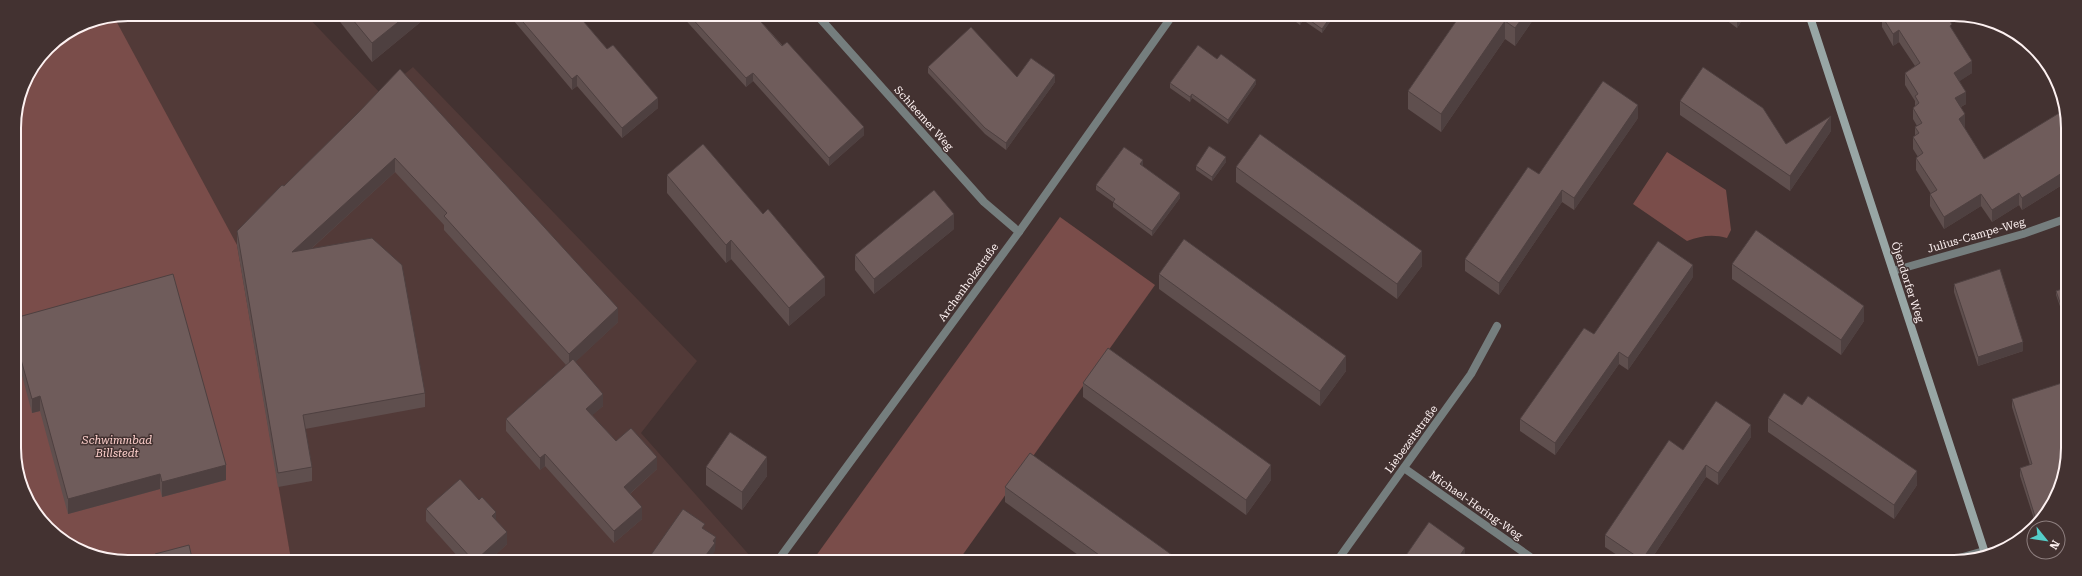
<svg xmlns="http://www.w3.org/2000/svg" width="2082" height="576" font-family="'Roboto Serif',serif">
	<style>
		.built { fill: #523a38 }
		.green { fill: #7a4d4a }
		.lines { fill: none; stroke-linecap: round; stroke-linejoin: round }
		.street { stroke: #757e7e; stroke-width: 8 }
		.secondary { stroke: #98a6a5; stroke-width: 8 }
		.wall { fill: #5f4f4e }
		.shaded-wall { fill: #4e4040 }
		.building { fill: #6f5c5b; stroke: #4e4040 }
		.labels { text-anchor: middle; stroke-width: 3; stroke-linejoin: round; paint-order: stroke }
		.street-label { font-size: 11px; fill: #fdf1f1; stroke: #433231 }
		.park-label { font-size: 11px; font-style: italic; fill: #fed0cc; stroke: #433231 }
		.rim { fill: none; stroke: #fdf1f1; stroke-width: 2 }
	</style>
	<rect width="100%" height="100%" fill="#433231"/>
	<polygon class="built" points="128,14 305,14 381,94 413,67 697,361 641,433 751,557 749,559 291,559 278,487 114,17"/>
	<g class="green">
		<polygon points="114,17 237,245 291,559 99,558 47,529 16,470 14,121 23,84 47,47 84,23"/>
		<path d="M1667,152L1726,190L1731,230L1727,238C1712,234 1701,236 1687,241L1633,204Z"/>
		<polygon points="1060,217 1155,285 959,560 813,560"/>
	</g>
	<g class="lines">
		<g class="street">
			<polyline points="817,15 984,202 1019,232"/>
			<polyline points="1893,271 2023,234 2065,219"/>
			<polyline points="1404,468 1536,561"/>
			<polyline points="779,559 1019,232 1172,16"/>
			<polyline points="1337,561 1471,374 1497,326"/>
			<polyline points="1945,562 1984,551"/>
		</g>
		<polyline class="secondary" points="1810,17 1985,553"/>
	</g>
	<g class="wall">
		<polygon points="337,14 429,15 372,62 337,18"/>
		<polygon points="514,15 578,15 658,108 622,138 577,86 572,90 514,21"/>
		<polygon points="681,15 755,15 864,135 829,166 753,81 746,87"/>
		<polygon points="1288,16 1334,16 1322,33 1303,20 1300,25"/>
		<polygon points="1459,17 1535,17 1515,46 1505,39 1441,132 1408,109 1408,91"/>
		<polygon points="1722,17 1744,17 1737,28"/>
		<polygon points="1882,18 1948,18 1952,30 1972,73 1959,81 1966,104 1961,107 1965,126 1964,127 1984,159 2066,113 2065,187 2064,188 2062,185 2022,210 2019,205 1992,222 1981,206 1944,229 1930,206 1930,194 1931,194 1916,170 1916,158 1918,157 1913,149 1913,137 1915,136 1915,127 1917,126 1913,119 1913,108 1915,106 1915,101 1905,85 1905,73 1915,66 1899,42 1893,46 1882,27"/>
		<polygon points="1217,59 1256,84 1228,124 1192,98 1190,102 1170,88 1170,83"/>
		<polygon points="928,67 1055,82 1006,150 985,134 928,73"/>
		<polygon points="1680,101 1786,144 1831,131 1790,191 1680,115"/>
		<polygon points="357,114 618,322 575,362 603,406 592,415 616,441 657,469 630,494 642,519 614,543 545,466 540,470 506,431 506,419 566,365 444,230 444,225 395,172 311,249 425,393 425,407 305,429 312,467 312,481 278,487 237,245 237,231 284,186"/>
		<polygon points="1638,118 1574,210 1562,202 1499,295 1465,271 1465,259 1539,174"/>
		<polygon points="1226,162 1212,181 1196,170 1196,166"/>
		<polygon points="1143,165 1142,166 1180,198 1152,236 1113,207 1113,202 1096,190 1096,185"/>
		<polygon points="1236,167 1422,266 1397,299 1236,182"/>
		<polygon points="667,175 825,295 789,326 731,259 726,263 667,193"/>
		<polygon points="954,229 874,294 855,270 855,255"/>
		<polygon points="1732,264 1864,321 1841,355 1732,279"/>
		<polygon points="1159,274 1346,371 1320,406 1159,289"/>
		<polygon points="1693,277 1628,370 1619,364 1555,455 1520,431 1520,419 1594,334"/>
		<polygon points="1954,284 2023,351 1978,366 1954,292"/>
		<polygon points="2065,288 2063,315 2056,295 2056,291"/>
		<polygon points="15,318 226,480 162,497 160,489 68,514 40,411 32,413 16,353"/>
		<polygon points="1083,383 1271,480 1246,515 1083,397"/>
		<polygon points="2012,399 2049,511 2036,525 2020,476 2020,468 2030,465 2012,407"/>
		<polygon points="1802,405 1917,485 1894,519 1768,432 1768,418"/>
		<polygon points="1751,437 1718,485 1706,477 1650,561 1626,561 1605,547 1605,535 1683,450"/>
		<polygon points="706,467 767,476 742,510 706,485"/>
		<polygon points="1005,487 1179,560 1085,560 1005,502"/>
		<polygon points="426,509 496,521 507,544 491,559 460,559 426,521"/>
	</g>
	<g class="shaded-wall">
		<polygon points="407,15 429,15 372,62 372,43"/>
		<polygon points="1303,16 1303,20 1300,25 1300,20"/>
		<polygon points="1331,16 1334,16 1322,33 1322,29"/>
		<polygon points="1523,17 1535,17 1515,46 1515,28"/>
		<polygon points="1737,17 1744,17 1737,28"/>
		<polygon points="1505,21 1505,39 1441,132 1441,114"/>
		<polygon points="1899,30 1899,42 1893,46 1893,34"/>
		<polygon points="1972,61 1972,73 1954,85 1954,73"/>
		<polygon points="753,73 753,81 746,87 746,78"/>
		<polygon points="577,75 577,86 572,90 572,79"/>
		<polygon points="1055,75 1055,82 1006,150 1006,143"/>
		<polygon points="1256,80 1256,84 1228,124 1228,120"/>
		<polygon points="1966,92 1966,104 1955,110 1955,98"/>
		<polygon points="1192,94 1192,98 1190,102 1190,97"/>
		<polygon points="658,98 658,108 622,138 622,128"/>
		<polygon points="1638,105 1638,118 1574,210 1574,198"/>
		<polygon points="1965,114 1965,126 1959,131 1959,119"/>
		<polygon points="1831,116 1831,131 1790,191 1790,176"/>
		<polygon points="864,127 864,135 829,166 829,158"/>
		<polygon points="1226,157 1226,162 1212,181 1212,177"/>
		<polygon points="395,158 395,172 292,266 292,252"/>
		<polygon points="1143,160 1143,165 1140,169 1140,164"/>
		<polygon points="2062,173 2062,185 2022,210 2022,198"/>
		<polygon points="2066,176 2065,187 2064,188 2064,177"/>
		<polygon points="1562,190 1562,202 1499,295 1499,283"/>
		<polygon points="1180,193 1180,198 1152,236 1152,231"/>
		<polygon points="2019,193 2019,205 1992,222 1992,210"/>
		<polygon points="1981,194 1981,206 1944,229 1944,217"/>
		<polygon points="954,214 954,229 874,294 874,279"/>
		<polygon points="731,240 731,259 726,263 726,245"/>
		<polygon points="1422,251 1422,266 1397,299 1397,284"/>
		<polygon points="1693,265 1693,277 1628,370 1628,358"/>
		<polygon points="825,277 825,295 789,326 789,308"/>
		<polygon points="1864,306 1864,321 1841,355 1841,340"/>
		<polygon points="618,308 618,322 569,368 569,354"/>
		<polygon points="2065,310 2065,315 2063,315 2063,311"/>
		<polygon points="2023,342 2023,351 1978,366 1978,357"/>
		<polygon points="1619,352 1619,364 1555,455 1555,443"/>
		<polygon points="1346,356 1346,371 1320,406 1320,391"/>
		<polygon points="603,394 603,406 586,421 586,409"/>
		<polygon points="40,396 40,411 32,413 32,399"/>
		<polygon points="1751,425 1751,437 1718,485 1718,473"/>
		<polygon points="545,454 545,466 540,470 540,458"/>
		<polygon points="657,457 657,469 624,499 624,487"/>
		<polygon points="767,457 767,476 742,510 742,492"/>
		<polygon points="226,465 226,480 162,497 162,482"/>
		<polygon points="1271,465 1271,480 1246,515 1246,500"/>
		<polygon points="1706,465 1706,477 1650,561 1642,561 1642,560"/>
		<polygon points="1917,471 1917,485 1894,519 1894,505"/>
		<polygon points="160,474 160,489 68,514 68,499"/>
		<polygon points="642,507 642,519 614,543 614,531"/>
		<polygon points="496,512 496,524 492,516"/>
		<polygon points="507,532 507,544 491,559 477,559"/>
		<polygon points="716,537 715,551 710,559 703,559"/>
		<polygon points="1465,548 1465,561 1456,561"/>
	</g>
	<g class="building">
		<polygon points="348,14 407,15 372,43"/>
		<polygon points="517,15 578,15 607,49 613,45 658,98 622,128 577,75 572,79"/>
		<polygon points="689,15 755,15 782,46 787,42 864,127 829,158 753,73 746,78"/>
		<polygon points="1295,16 1303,16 1300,20"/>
		<polygon points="1304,16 1331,16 1322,29"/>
		<polygon points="1459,17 1523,17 1515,28 1505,21 1441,114 1408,91"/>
		<polygon points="1883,18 1948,18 1952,24 1950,26 1972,61 1954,73 1966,92 1955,98 1965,114 1959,119 1984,159 2064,110 2066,113 2066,176 2064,177 2062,173 2022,198 2019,193 1992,210 1981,194 1944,217 1930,194 1937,190 1916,158 1923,153 1913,137 1919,133 1915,127 1922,123 1913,108 1919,103 1915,96 1918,94 1905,73 1920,63 1899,30 1893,34"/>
		<polygon points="971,27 1017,77 1031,58 1055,75 1006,143 985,128 928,67"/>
		<polygon points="1198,45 1217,59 1221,54 1256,80 1228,120 1192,94 1190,97 1170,83"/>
		<polygon points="1703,67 1763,108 1786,144 1831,116 1790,176 1680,101"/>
		<polygon points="400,69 618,308 569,354 444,216 447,213 395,158 292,252 372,238 402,265 425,393 303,415 312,467 278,473 237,231 282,185 284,186 357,114"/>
		<polygon points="1603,81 1638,105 1574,198 1562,190 1499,283 1465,259 1528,167 1539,174"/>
		<polygon points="1260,134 1422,251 1397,284 1236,167"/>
		<polygon points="703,144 763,214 768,209 825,277 789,308 731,240 726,245 667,175"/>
		<polygon points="1209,146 1226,157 1212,177 1196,166"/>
		<polygon points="1124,147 1143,160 1140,164 1180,193 1152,231 1113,202 1115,199 1096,185"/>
		<polygon points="934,190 954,214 874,279 855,255"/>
		<polygon points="1756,230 1864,306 1841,340 1732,264"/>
		<polygon points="1184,239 1346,356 1320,391 1159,274"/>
		<polygon points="1658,241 1693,265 1628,358 1619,352 1555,443 1520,419 1584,328 1594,334"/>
		<polygon points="2000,269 2023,342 1978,357 1954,284"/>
		<polygon points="173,274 226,465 162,482 160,474 68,499 40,396 32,399 15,338 15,318"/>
		<polygon points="2065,288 2065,310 2063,311 2056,291"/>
		<polygon points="1108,348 1271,465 1246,500 1083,383"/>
		<polygon points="573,359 603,394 586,409 616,441 631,428 657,457 624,487 642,507 614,531 545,454 540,458 506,419"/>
		<polygon points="2065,382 2064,477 2049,511 2039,522 2037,523 2020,468 2032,464 2012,399"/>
		<polygon points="1784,393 1802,405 1808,396 1917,471 1894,505 1768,418"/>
		<polygon points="1716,401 1751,425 1718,473 1706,465 1642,560 1605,535 1669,440 1683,450"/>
		<polygon points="730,432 767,457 742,492 706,467"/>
		<polygon points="1030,453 1179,560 1106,560 1005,487"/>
		<polygon points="460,479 479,500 482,497 496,512 492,516 507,532 477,559 472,559 426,509"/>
		<polygon points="683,509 705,524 702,528 716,537 713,541 715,543 703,559 648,559"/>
		<polygon points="1429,522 1465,548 1456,561 1402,561"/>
		<polygon points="189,545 192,558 156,558 155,554"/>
	</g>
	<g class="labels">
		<g class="street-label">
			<text transform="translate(924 118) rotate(48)" y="4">Schleemer Weg</text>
			<text transform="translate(1976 235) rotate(-16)" y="4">Julius-Campe-Weg</text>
			<text transform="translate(968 282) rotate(-54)" y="4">Archenholzstraße</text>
			<text transform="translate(1908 282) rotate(72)" y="4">Öjendorfer Weg</text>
			<text transform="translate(1411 439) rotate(-54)" y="4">Liebezeitstraße</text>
			<text transform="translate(1476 505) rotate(35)" y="4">Michael-Hering-Weg</text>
		</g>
		<g class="park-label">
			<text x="117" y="444">Schwimmbad<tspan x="117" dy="13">Billstedt</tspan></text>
		</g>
	</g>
	<path d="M0 0H2082V576H0ZM128 21H1954A107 107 0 0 1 2061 128V448A107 107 0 0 1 1954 555H128A107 107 0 0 1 21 448V128A107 107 0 0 1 128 21Z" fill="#433231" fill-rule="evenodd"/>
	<path class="rim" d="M128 21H1954A107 107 0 0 1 2061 128V448A107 107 0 0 1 1954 555H128A107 107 0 0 1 21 448V128A107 107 0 0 1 128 21Z"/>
	<g transform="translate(2046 540) rotate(120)"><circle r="19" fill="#433231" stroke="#8d7e7e"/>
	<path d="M0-3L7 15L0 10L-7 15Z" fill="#54cdc8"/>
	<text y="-6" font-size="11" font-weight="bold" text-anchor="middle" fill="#fdf1f1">N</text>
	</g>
</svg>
